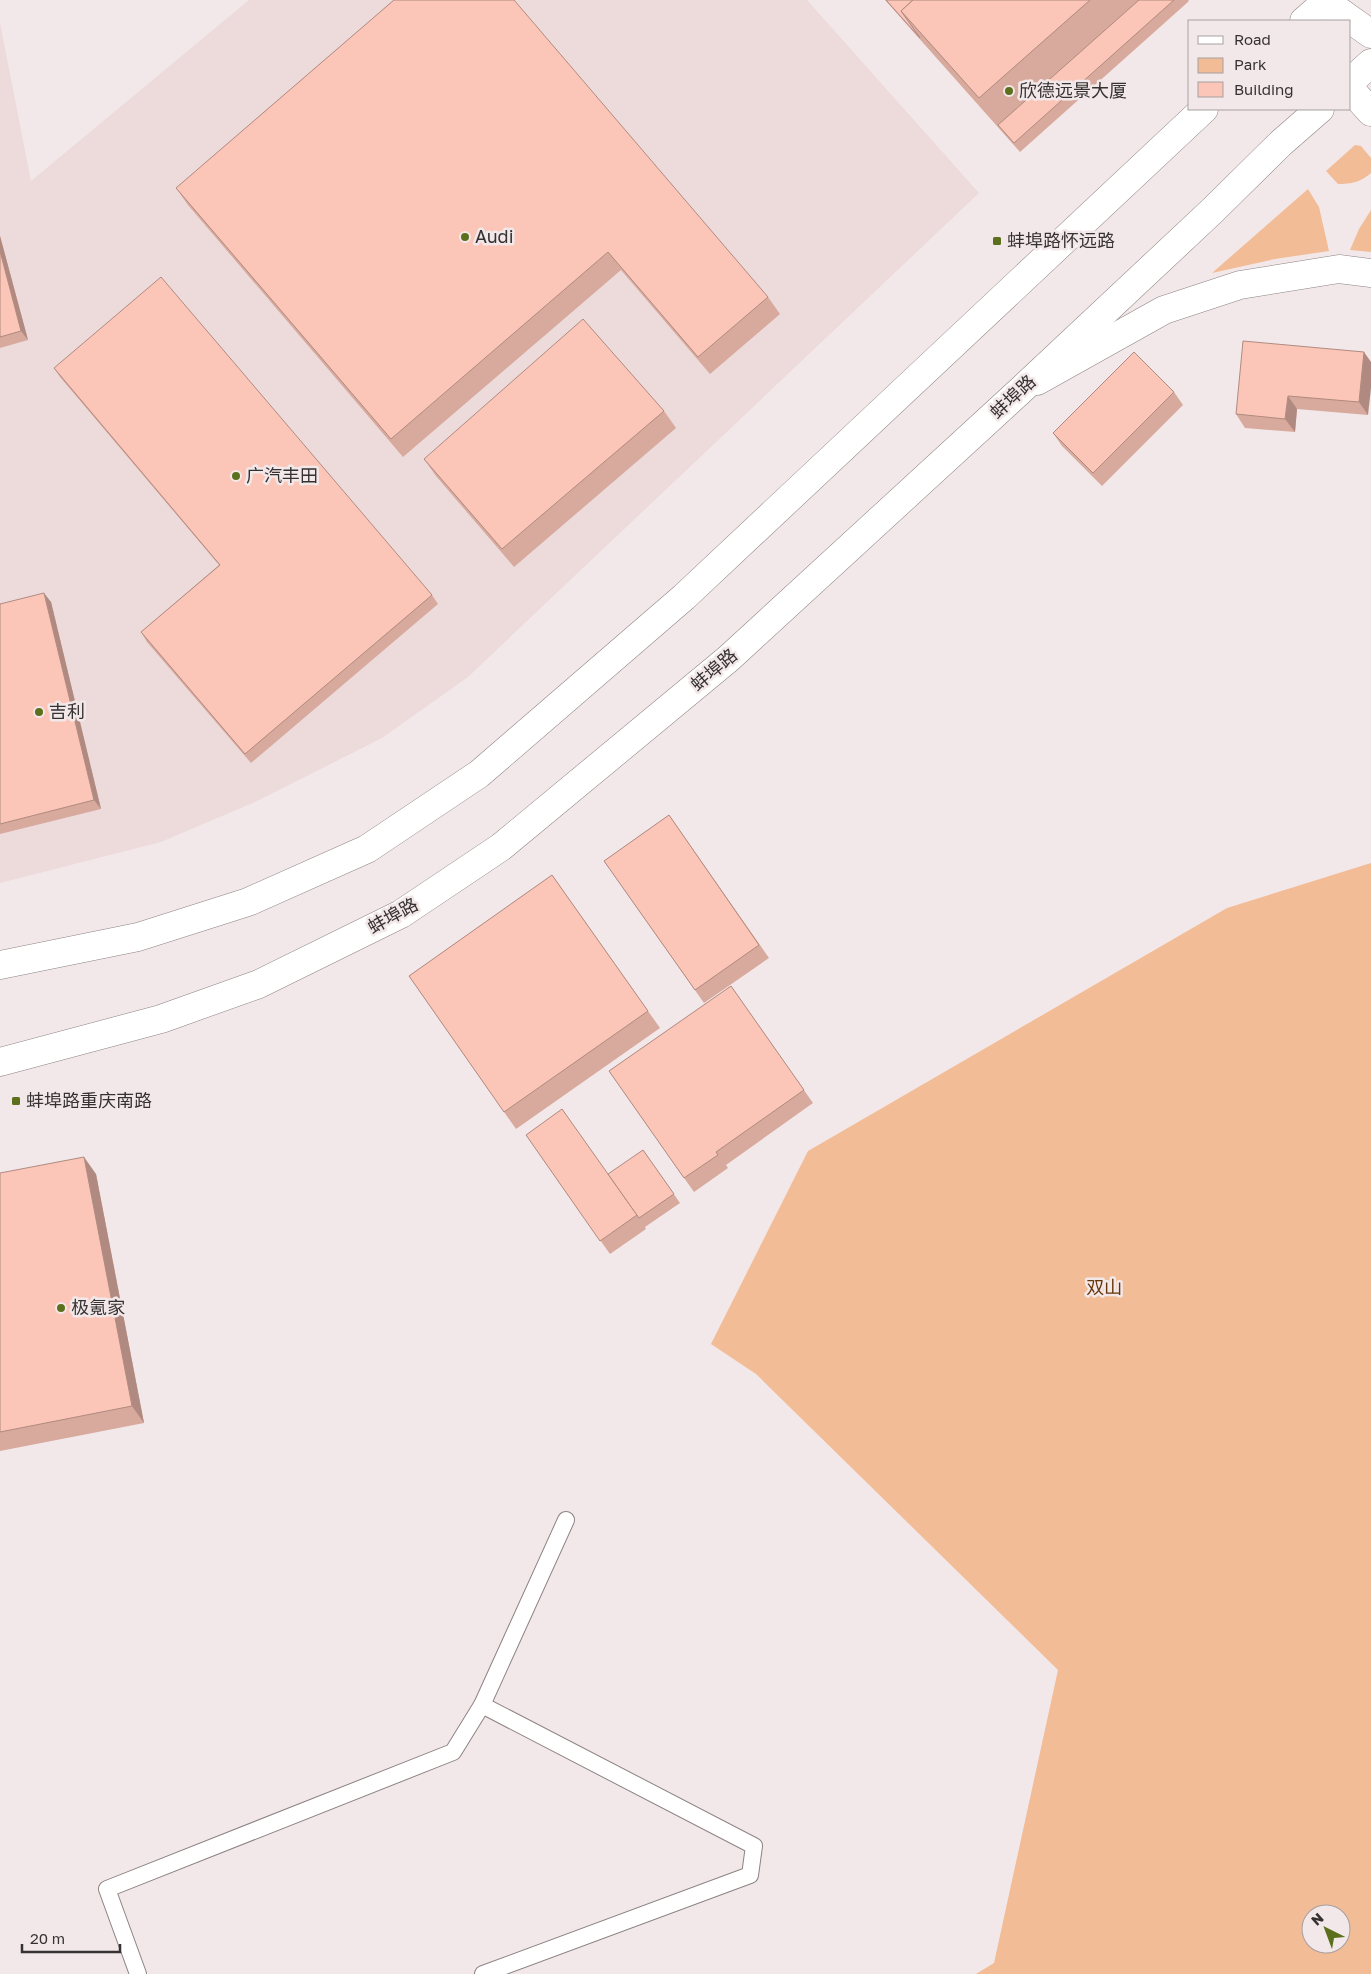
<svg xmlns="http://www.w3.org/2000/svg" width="1371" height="1974" font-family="'Golos Text','Noto Sans SC',sans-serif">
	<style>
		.built { fill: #eddadb }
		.green { fill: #f2bc96; fill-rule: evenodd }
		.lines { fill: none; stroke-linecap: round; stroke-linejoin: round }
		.service-casing { stroke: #8d8383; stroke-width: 18 }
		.tertiary-casing { stroke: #8d8383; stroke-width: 29 }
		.secondary-casing { stroke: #8d8383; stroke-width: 29 }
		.service { stroke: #fff; stroke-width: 16 }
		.tertiary { stroke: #fff; stroke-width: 28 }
		.secondary { stroke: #fff; stroke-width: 28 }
		.wall { fill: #d8a99d }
		.shaded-wall { fill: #b08a80 }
		.building { fill: #fbc5b7; stroke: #b08a80 }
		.poi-dot { fill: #5c6f1c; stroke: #f3e8e9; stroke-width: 2 }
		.labels { text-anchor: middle; stroke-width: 5; stroke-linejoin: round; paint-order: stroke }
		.poi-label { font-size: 18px; fill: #363232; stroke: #f3e8e9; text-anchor: start }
		.street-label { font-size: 18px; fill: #363232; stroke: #f3e8e9 }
		.park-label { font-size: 18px; fill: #663507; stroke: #f3e8e9 }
	</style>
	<rect width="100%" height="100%" fill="#f3e8e9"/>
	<polygon class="built" points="249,0 807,0 979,193 468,677 382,738 255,802 161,842 0,883 0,23 31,181"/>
	<g class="green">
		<path d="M1355,145L1361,146L1371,158V173C1361,182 1351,184 1338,184L1326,171Z"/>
		<polygon points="1308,189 1319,207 1329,251 1275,259 1212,273"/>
		<polygon points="1371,210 1371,252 1350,250 1359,229"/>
		<path d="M1371,863V1974H976L994,1963L1058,1670L756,1374L711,1344L808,1151L1227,908ZM1311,1914H1341V1944H1311Z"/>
	</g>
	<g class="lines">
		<g class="service-casing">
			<g id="service">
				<polyline points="482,1705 754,1846 750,1875 483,1974"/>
				<polyline points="138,1974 107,1889 453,1752 482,1705 566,1520"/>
			</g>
		</g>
		<g class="tertiary-casing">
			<g id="tertiary">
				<polyline points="1326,2 1371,34"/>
				<polyline points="1350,89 1371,112"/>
				<polyline points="1037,381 1164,310 1240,285 1339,269 1371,273"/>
			</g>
		</g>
		<g class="secondary-casing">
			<g id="secondary">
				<polyline points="1304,21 1328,0"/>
				<polyline points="1350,82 1371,63"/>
				<polyline points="0,965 138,937 248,902 367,849 479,774 684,597 1204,109"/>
				<polyline points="0,1062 161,1019 259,984 401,914 501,847 728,659 1021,390 1212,211 1281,143 1320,109"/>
			</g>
		</g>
		<use href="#service" class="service"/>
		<use href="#tertiary" class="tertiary"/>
		<use href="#secondary" class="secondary"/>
	</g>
	<g class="wall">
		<polygon points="394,0 768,297 780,314 710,374 621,270 403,457 188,205 176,188"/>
		<polygon points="885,0 1189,0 1188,2 1020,152"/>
		<polygon points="0,236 28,340 0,348"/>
		<polygon points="1364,352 1368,415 1297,409 1295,432 1245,428 1236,414"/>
		<polygon points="54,368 432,595 438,604 251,763 147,642 141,632 219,565 60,377"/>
		<polygon points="1174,392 1183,405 1102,486 1062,446 1053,433"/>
		<polygon points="664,411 676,428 514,567 436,476 424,459"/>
		<polygon points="51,602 101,809 0,834 0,604"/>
		<polygon points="669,815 769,958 704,1003 604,861"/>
		<polygon points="552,875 660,1028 516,1129 409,976"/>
		<polygon points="731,986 813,1103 726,1165 728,1168 694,1192 609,1071"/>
		<polygon points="526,1135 615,1184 643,1150 680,1203 645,1227 646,1229 610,1254"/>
		<polygon points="0,1173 96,1174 144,1423 0,1451"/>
	</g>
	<g class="shaded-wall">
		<polygon points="0,236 28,340 21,331 0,251"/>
		<polygon points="1364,352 1371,362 1371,388 1368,415 1359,402"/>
		<polygon points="1288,396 1297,409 1295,432 1285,419"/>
		<polygon points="44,593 51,602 101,809 94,800"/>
		<polygon points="84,1157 96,1174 144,1423 132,1406"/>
	</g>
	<g class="building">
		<polygon points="394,0 514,0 768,297 698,357 608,252 391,439 176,188"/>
		<polygon points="886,0 913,0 901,11 920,38"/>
		<polygon points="913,0 1090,0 979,98 901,11"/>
		<polygon points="1139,0 1174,0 1014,143 998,125"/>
		<polygon points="0,251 21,331 0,337"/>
		<polygon points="161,277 432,595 245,754 141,632 220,565 54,368"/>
		<polygon points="583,319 664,411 502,549 424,459"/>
		<polygon points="1243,341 1364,352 1359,402 1288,396 1285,419 1236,414"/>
		<polygon points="1134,352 1174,392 1093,473 1053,433"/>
		<polygon points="44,593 94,800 0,824 0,604"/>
		<polygon points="669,815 759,945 695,990 604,861"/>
		<polygon points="552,875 648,1011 504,1112 409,976"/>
		<polygon points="731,986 804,1090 716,1152 718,1155 684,1178 609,1071"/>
		<polygon points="562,1109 637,1215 600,1241 526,1135"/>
		<polygon points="643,1150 674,1194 639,1218 608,1174"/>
		<polygon points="84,1157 132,1406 0,1432 0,1173"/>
	</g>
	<g class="poi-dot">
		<circle cx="1009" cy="91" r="5"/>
		<circle cx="465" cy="237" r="5"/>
		<rect x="992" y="236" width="10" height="10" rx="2.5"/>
		<circle cx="236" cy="476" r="5"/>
		<circle cx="39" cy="712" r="5"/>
		<rect x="11" y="1096" width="10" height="10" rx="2.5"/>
		<circle cx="61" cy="1308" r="5"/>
	</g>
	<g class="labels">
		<g class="poi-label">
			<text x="1019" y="97">欣德远景大厦</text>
			<text x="475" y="243">Audi</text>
			<text x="1007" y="247">蚌埠路怀远路</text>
			<text x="246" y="482">广汽丰田</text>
			<text x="49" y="718">吉利</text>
			<text x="26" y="1107">蚌埠路重庆南路</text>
			<text x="71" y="1314">极氪家</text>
		</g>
		<g class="street-label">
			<text transform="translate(1013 397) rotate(-43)" y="6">蚌埠路</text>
			<text transform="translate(714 670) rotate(-40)" y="6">蚌埠路</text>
			<text transform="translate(393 916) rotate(-29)" y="6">蚌埠路</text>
		</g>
		<g class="park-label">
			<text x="1104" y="1294">双山</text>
		</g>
	</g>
	<rect x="1188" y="20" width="162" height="90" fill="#f3e8e9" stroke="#a79fa0"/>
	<rect x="1198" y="36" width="25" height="8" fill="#ffffff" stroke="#a79fa0"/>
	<text x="1234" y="45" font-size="15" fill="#363232">Road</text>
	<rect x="1198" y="58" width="25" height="15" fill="#f2bc96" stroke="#a79fa0"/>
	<text x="1234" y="70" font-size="15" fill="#363232">Park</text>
	<rect x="1198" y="82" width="25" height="15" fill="#fbc5b7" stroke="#a79fa0"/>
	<text x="1234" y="95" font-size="15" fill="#363232">Building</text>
	<g transform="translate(1326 1929) rotate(318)"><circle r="24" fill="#f3e8e9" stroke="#a79fa0"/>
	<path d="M0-4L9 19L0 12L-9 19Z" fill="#5c6f1c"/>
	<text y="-8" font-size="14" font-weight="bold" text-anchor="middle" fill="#363232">N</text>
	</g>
	<path d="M22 1944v8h98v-8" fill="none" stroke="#363232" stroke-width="2.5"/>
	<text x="30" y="1944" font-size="15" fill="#363232" stroke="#f3e8e9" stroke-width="4" paint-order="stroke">20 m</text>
</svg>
